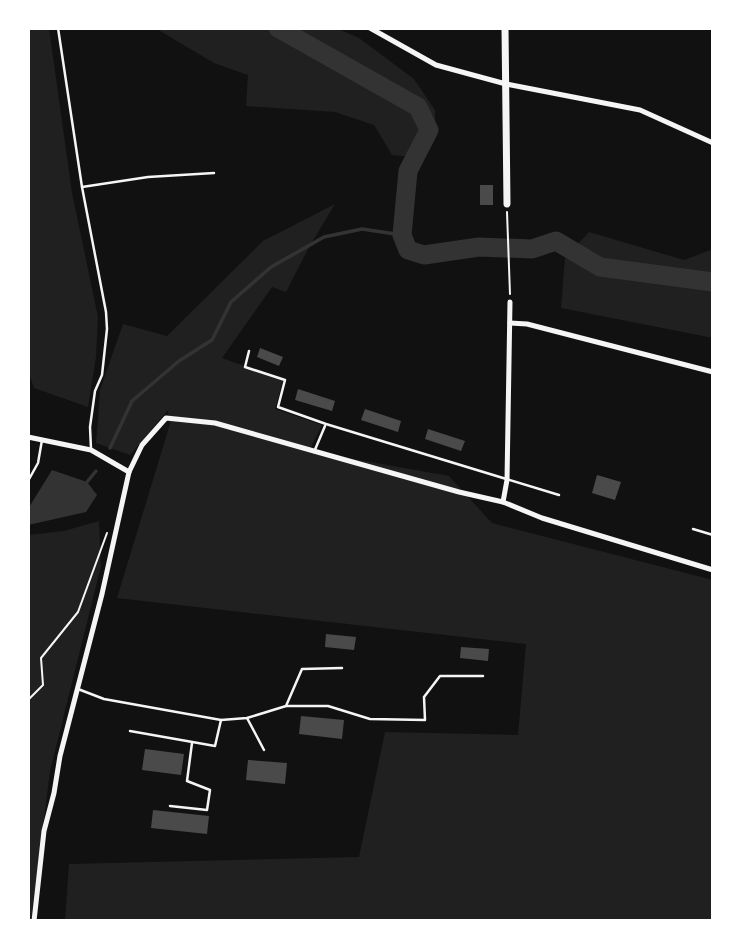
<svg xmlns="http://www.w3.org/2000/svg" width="741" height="949" font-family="'Work Sans',sans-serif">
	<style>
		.green { fill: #202020 }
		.water { fill: #333 }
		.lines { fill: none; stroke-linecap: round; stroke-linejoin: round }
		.stream { stroke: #333; stroke-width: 3.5 }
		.river { stroke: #333; stroke-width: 19 }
		.building { fill: #4a4a4a }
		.path { stroke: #f5f5f5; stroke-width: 2 }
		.service { stroke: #f5f5f5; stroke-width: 2.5 }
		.minor { stroke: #f5f5f5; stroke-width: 5 }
		.tertiary { stroke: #f5f5f5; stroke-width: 7 }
	</style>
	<rect width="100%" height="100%" fill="#111"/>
	<g class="green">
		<polygon points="28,28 49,28 72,193 98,317 96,357 88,407 34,388 28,370"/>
		<polygon points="155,28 336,28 359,38 414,79 435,110 435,136 424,158 392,155 374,125 335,112 246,106 248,75 214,63"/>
		<polygon points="335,204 308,249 286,292 272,287 222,358 283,380 275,409 322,425 309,451 449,476 492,523 713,580 713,921 65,921 69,864 359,857 385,732 518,735 526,644 117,598 170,424 168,410 130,455 96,443 100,390 123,324 167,336 263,241"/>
		<polygon points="589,232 684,260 713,249 713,338 561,308 565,258"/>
		<polygon points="99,521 101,566 50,771 31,921 28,921 28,535 64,531"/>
	</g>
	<polygon class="water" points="52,470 87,482 97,495 86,512 28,525 28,509"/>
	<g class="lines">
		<g class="stream">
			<polyline points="110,448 132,401 179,361 212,340 231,302 271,267 324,237 362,229 402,235"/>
			<polyline points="87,482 96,471"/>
		</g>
		<polyline class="river" points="278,28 418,107 429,130 408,171 402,235 408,250 424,255 479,247 532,249 556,241 600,267 713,282"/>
	</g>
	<g class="building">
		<rect x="480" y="185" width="13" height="20"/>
		<polygon points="260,348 283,357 279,366 257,357"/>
		<polygon points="298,389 335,401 332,411 295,400"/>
		<polygon points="365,409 401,421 398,432 361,420"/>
		<polygon points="428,429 465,441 461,451 425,439"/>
		<polygon points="597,475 621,482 615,500 592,493"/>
		<polygon points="326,634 356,637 354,650 325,647"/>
		<polygon points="461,647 489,649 488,661 460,658"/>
		<polygon points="301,716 344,720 342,739 299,734"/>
		<polygon points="145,749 184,754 181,775 142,770"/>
		<polygon points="248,760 287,763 285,784 246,780"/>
		<polygon points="153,810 209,816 207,834 151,828"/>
	</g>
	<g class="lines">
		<g class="path">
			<polyline points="507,212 510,294"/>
			<polyline points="28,700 43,685 41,658 78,612 107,533"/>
		</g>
		<g class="service">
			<polyline points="58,28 82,187 106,312 107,329 102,375 95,391 90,427 91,449"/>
			<polyline points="82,187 148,177 214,173"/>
			<polyline points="249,351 245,367 285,380 278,407 326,424 559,495"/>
			<polyline points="314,452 325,426"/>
			<polyline points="28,481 38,463 42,440"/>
			<polyline points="693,529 713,535"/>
			<polyline points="78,689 104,699 221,720 247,718 286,706 328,706 370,719 425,720 424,697 440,676 483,676"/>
			<polyline points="286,706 302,669 342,668"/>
			<polyline points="247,718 264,750"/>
			<polyline points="130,731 215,746 221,720"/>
			<polyline points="170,806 207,810 210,790 187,781 192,743"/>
		</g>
		<g class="minor">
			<polyline points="370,28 436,65 506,84 640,110 713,143"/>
			<polyline points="510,323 527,324 713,372"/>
			<polyline points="28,437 91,450 129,472"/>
			<polyline points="503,502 507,480 510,302"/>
			<polyline points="34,921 44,831 54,793 60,756 102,594 129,472 142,445 166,418 215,423 459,492 503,502 542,518 713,570"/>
		</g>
		<polyline class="tertiary" points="505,28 507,204"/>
	</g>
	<rect width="741" height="949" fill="none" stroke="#ffffff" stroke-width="60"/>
</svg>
